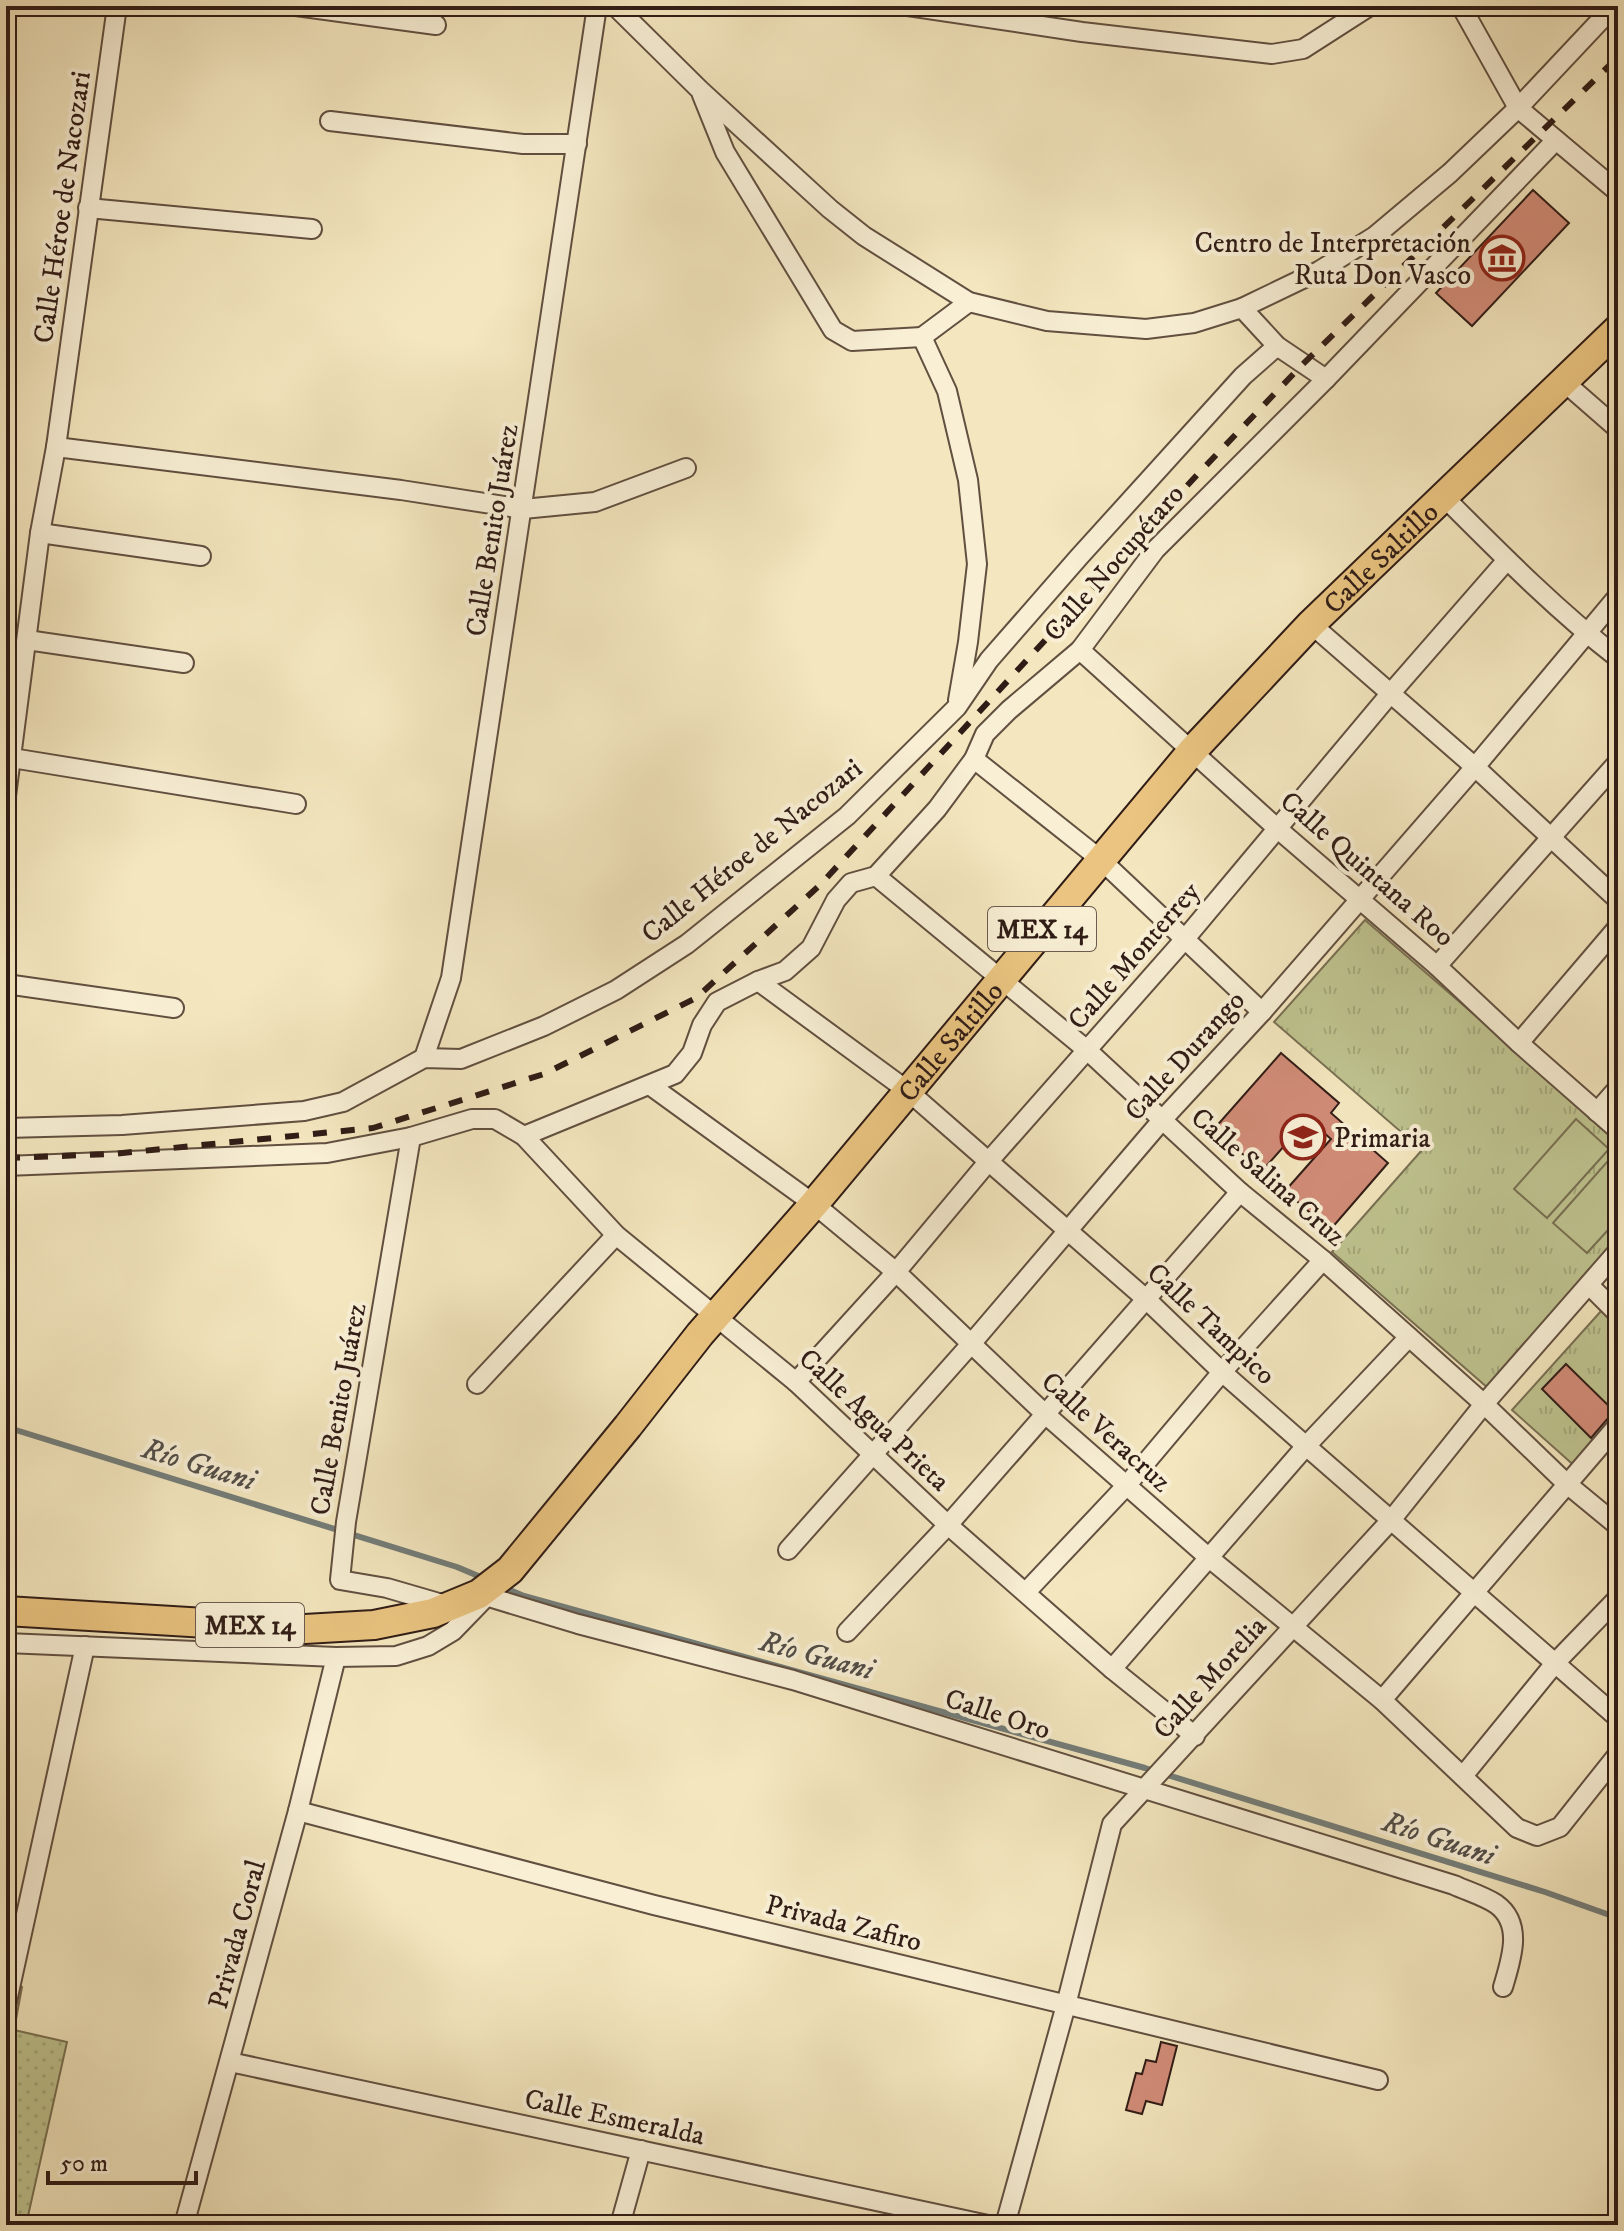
<svg xmlns="http://www.w3.org/2000/svg" width="1624" height="2231" font-family="'IM FELL DW Pica',serif">
	<style>
		.grass { fill: url(#grass-dots); stroke: #787053; stroke-width: 2 }
		.park { fill: url(#park-tufts); stroke: #787053; stroke-width: 2 }
		.pitch { fill: #bfc490; stroke: #787053; stroke-width: 2 }
		.lines { fill: none; stroke-linecap: round; stroke-linejoin: round }
		.stream { stroke: #737d79; stroke-width: 6 }
		.building { fill: #d28c78; stroke: #301c16; stroke-width: 2 }
		.street-casing { stroke: #614f40; stroke-width: 22 }
		.primary-casing { stroke: #301c16; stroke-width: 32 }
		.street { stroke: #f8efd5; stroke-width: 18 }
		.primary { stroke: #eac480; stroke-width: 28 }
		.rail { stroke: #301c16; stroke-width: 6; stroke-dasharray: 14 14; stroke-linecap: butt }
		.labels { text-anchor: middle; stroke-width: 8; stroke-linejoin: round; paint-order: stroke }
		.shield { fill: #f8efd5; stroke: #6c5b4f; stroke-width: 2 }
		.shield-label { font-size: 26px; font-weight: bold; fill: #301c16 }
		.street-label { font-size: 28px; fill: #301c16; stroke: #f8efd5 }
		.poi-label { font-size: 28px; fill: #301c16; stroke: #f8efd5; text-anchor: end }
		.water-label { font-size: 30px; font-style: italic; fill: #514d48; stroke: #f8efd5 }
	</style>
	<defs>
		<pattern id="grass-dots" width="8" height="8" patternUnits="userSpaceOnUse" patternTransform="scale(2)"><rect width="8" height="8" fill="#bfc490"/><path d="M2 2h.1M6 6h.1" fill="none" stroke="#a4a87b" stroke-width="1.8" stroke-linecap="round"/></pattern>
		<pattern id="park-tufts" width="24" height="20" patternUnits="userSpaceOnUse" patternTransform="scale(2)"><rect width="24" height="20" fill="#bfc490"/><path d="M3 7l-1-3M5 7V3M7 7l1-3M15 17l-1-3M17 17v-4M19 17l1-3" fill="none" stroke="#a4a87b"/></pattern>
	</defs>
	<rect width="100%" height="100%" fill="#f4e7bf"/>
	<filter id="stains"><feTurbulence type="fractalNoise" baseFrequency=".0025" numOctaves="4"/><feColorMatrix values="0 0 0 0 .2 0 0 0 0 .09 0 0 0 0 .02 0 0 0 .5 -.17"/></filter>
	<radialGradient id="worn" r=".72"><stop offset=".6" stop-color="#630" stop-opacity="0"/><stop offset="1" stop-color="#630" stop-opacity=".3"/></radialGradient>
	<polygon class="grass" points="6,1978 22,1987 14,2030 67,2042 26,2225 6,2225"/>
	<g class="park">
		<polygon points="1365,920 1618,1139 1618,1256 1496,1395 1332,1252 1422,1150 1274,1022"/>
		<polygon points="1602,1310 1618,1324 1618,1425 1578,1469 1512,1410"/>
	</g>
	<g class="pitch">
		<polygon points="1576,1119 1609,1149 1547,1218 1514,1189"/>
		<polygon points="1615,1153 1618,1157 1618,1219 1587,1253 1553,1223"/>
	</g>
	<g class="lines">
		<g class="stream">
			<polyline points="6,1427 457,1567 483,1578"/>
			<polyline points="500,1586 524,1596 1145,1768 1545,1892 1618,1918"/>
		</g>
	</g>
	<g class="building">
		<polygon points="1533,190 1569,223 1472,326 1436,293"/>
		<polygon points="1281,1053 1339,1103 1331,1113 1388,1163 1330,1230 1285,1191 1331,1139 1308,1119 1262,1171 1214,1129"/>
		<polygon points="1566,1364 1616,1413 1609,1417 1591,1438 1542,1389"/>
		<polygon points="1161,2042 1177,2046 1162,2105 1146,2101 1142,2114 1126,2110 1136,2073 1142,2074 1146,2060 1156,2062"/>
	</g>
	<g class="lines">
		<g class="street-casing">
			<g id="street">
				<polyline points="296,6 436,25"/>
				<polyline points="615,6 700,90 830,209 864,236 969,302 1047,321 1146,329 1194,323 1242,308 1277,346 1326,379"/>
				<polyline points="908,6 1082,32 1272,54 1303,49 1370,6"/>
				<polyline points="1461,6 1518,108 1618,192"/>
				<polyline points="702,95 725,152 833,330 852,341 922,337"/>
				<polyline points="330,121 523,144 577,144"/>
				<polyline points="88,208 312,229"/>
				<polyline points="1242,308 1319,271 1375,236 1450,173 1518,108 1614,6"/>
				<polyline points="922,337 947,391 968,480 977,564 968,642 958,700"/>
				<polyline points="922,337 969,302"/>
				<polyline points="1563,381 1618,429"/>
				<polyline points="56,447 401,490 523,509 595,502 686,468"/>
				<path d="M1442,495C1499,552 1555,609 1618,658"/>
				<polyline points="40,533 201,556"/>
				<polyline points="1311,624 1475,767 1618,900"/>
				<polyline points="27,640 184,663"/>
				<polyline points="1080,650 1279,830 1437,966 1519,1043 1618,1130"/>
				<polyline points="12,758 296,804"/>
				<polyline points="974,759 1100,859 1262,1012"/>
				<polyline points="6,796 40,533 56,447 117,6"/>
				<polyline points="876,876 1087,1050 1240,1192 1323,1260 1484,1404 1567,1484 1618,1526"/>
				<polyline points="1437,966 1618,762"/>
				<polyline points="758,981 908,1091 1146,1299 1222,1372 1306,1446 1618,1718"/>
				<polyline points="6,984 174,1008"/>
				<polyline points="1519,1043 1618,927"/>
				<polyline points="424,1058 451,978 597,6"/>
				<polyline points="651,1086 814,1204 896,1272 1044,1413 1208,1557 1382,1700 1517,1828 1537,1836 1560,1827 1618,1754"/>
				<polyline points="1597,1112 1618,1088"/>
				<polyline points="6,1128 122,1125 304,1111 343,1102 424,1058 461,1059 544,1026 616,990 687,944 847,816 957,707 989,660 1079,557 1243,376 1277,346"/>
				<polyline points="524,1136 675,1074 692,1053 702,1025 717,1002 758,981 785,971 811,948 836,900 851,883 876,876 937,809 974,759 985,734 1009,710 1080,650 1155,550 1326,379 1556,140"/>
				<polyline points="411,1137 346,1522 340,1580 387,1588 449,1606"/>
				<polyline points="6,1166 327,1153 411,1137 472,1119 495,1119 524,1136 616,1235 796,1382 948,1525 1112,1669 1195,1736"/>
				<polyline points="1589,1285 1618,1314"/>
				<polyline points="796,1382 896,1272 988,1162 1184,940 1390,694 1507,560"/>
				<polyline points="477,1384 616,1235"/>
				<polyline points="788,1550 971,1344 1163,1119 1262,1012 1475,767 1618,596"/>
				<polyline points="1026,1592 1126,1486 1222,1372 1323,1260"/>
				<path d="M479,1594L578,1624L793,1680L1454,1885C1467,1891 1484,1896 1496,1904C1524,1924 1511,1960 1503,1987"/>
				<polyline points="847,1632 948,1525 1240,1192"/>
				<polyline points="6,1643 336,1657 396,1656 428,1646 453,1631 485,1598"/>
				<polyline points="1112,1669 1306,1446 1409,1337"/>
				<polyline points="1382,1700 1618,1425"/>
				<polyline points="1463,1776 1556,1662 1618,1598"/>
				<polyline points="298,1811 654,1905 1378,2080"/>
				<polyline points="6,2006 85,1646"/>
				<polyline points="230,2062 988,2225"/>
				<polyline points="184,2225 298,1811 336,1657"/>
				<polyline points="620,2225 641,2150"/>
				<polyline points="1005,2225 1066,2005 1112,1824 1392,1519 1484,1404 1618,1251"/>
			</g>
		</g>
		<g class="primary-casing">
			<g id="primary">
				<path id="s1" d="M6,1611L305,1629L374,1625L433,1613L479,1594L510,1570L628,1426L700,1334L814,1204L1193,750L1311,624L1618,329"/>
			</g>
		</g>
		<use href="#street" class="street"/>
		<use href="#primary" class="primary"/>
		<polyline class="rail" points="6,1158 112,1154 373,1128 544,1074 696,998 820,885 1197,475 1302,365 1618,57"/>
	</g>
	<defs>
		<g id="museum-ring" transform="scale(2.3)"><circle r="9.5" fill="#f8efd5" stroke="#8f2418" stroke-width="1.5"/><path d="M0-6L6-3V-2H-6V-3ZM-5-1h2V3h-2ZM-1-1h2V3h-2ZM3-1h2V3H3ZM-6 4H6V6H-6Z" fill="#8f2418"/></g>
		<g id="school-ring" transform="scale(2.3)"><circle r="9.5" fill="#f8efd5" stroke="#8f2418" stroke-width="1.5"/><path d="M0-5L7-2L0 1L-7-2ZM-4 1L0 2.5L4 1V4Q0 6-4 4Z" fill="#8f2418"/></g>
	</defs>
	<g fill-rule="evenodd">
		<use href="#museum-ring" x="1502" y="258"/>
		<use href="#school-ring" x="1303" y="1137"/>
	</g>
	<g class="labels">
		<g class="shield">
			<rect x="988" y="907" width="108" height="44" rx="6"/>
			<rect x="196" y="1603" width="108" height="44" rx="6"/>
		</g>
		<g class="shield-label">
			<text x="1042" y="938">MEX 14</text>
			<text x="250" y="1634">MEX 14</text>
		</g>
		<g class="street-label">
			<text transform="translate(61 207) rotate(-82)" y="10">Calle Héroe de Nacozari</text>
			<text transform="translate(491 530) rotate(-81)" y="10">Calle Benito Juárez</text>
			<text dy="10" stroke="none"><textPath href="#s1" startOffset="1854">Calle Saltillo</textPath></text>
			<text transform="translate(1113 562) rotate(-49)" y="10">Calle Nocupétaro</text>
			<text transform="translate(751 850) rotate(-39)" y="10">Calle Héroe de Nacozari</text>
			<text transform="translate(1368 868) rotate(41)" y="10">Calle Quintana Roo</text>
			<text transform="translate(1133 955) rotate(-49)" y="10">Calle Monterrey</text>
			<text dy="10" stroke="none"><textPath href="#s1" startOffset="1206">Calle Saltillo</textPath></text>
			<text transform="translate(1184 1055) rotate(-48)" y="10">Calle Durango</text>
			<text transform="translate(1269 1176) rotate(41)" y="10">Calle Salina Cruz</text>
			<text transform="translate(1212 1323) rotate(43)" y="10">Calle Tampico</text>
			<text transform="translate(337 1409) rotate(-80)" y="10">Calle Benito Juárez</text>
			<text transform="translate(875 1419) rotate(43)" y="10">Calle Agua Prieta</text>
			<text transform="translate(1107 1431) rotate(42)" y="10">Calle Veracruz</text>
			<text transform="translate(1209 1677) rotate(-48)" y="10">Calle Morelia</text>
			<text transform="translate(998 1713) rotate(18)" y="10">Calle Oro</text>
			<text transform="translate(844 1922) rotate(14)" y="10">Privada Zafiro</text>
			<text transform="translate(236 1934) rotate(-75)" y="10">Privada Coral</text>
			<text transform="translate(615 2116) rotate(12)" y="10">Calle Esmeralda</text>
		</g>
		<g class="poi-label">
			<text x="1471" y="252">Centro de Interpretación<tspan x="1471" dy="32">Ruta Don Vasco</tspan></text>
			<text x="1334" y="1147" text-anchor="start">Primaria</text>
		</g>
		<g class="water-label">
			<text transform="translate(199 1464) rotate(17)" y="10">Río Guani</text>
			<text transform="translate(817 1655) rotate(15)" y="10">Río Guani</text>
			<text transform="translate(1439 1838) rotate(18)" y="10">Río Guani</text>
		</g>
	</g>
	<rect width="1624" height="2231" fill="none" stroke="#f4e7bf" stroke-width="32"/>
	<rect x="8" y="8" width="1608" height="2215" fill="none" stroke="#301c16" stroke-width="4"/>
	<rect x="16" y="16" width="1592" height="2199" fill="none" stroke="#301c16" stroke-width="2"/>
	<path d="M48 2171v12h148v-12" fill="none" stroke="#301c16" stroke-width="4"/>
	<text x="60" y="2171" font-size="24" fill="#301c16" stroke="#f8efd5" stroke-width="6" paint-order="stroke">50 m</text>
	<rect width="100%" height="100%" filter="url(#stains)"/>
	<rect width="100%" height="100%" fill="url(#worn)"/>
</svg>
